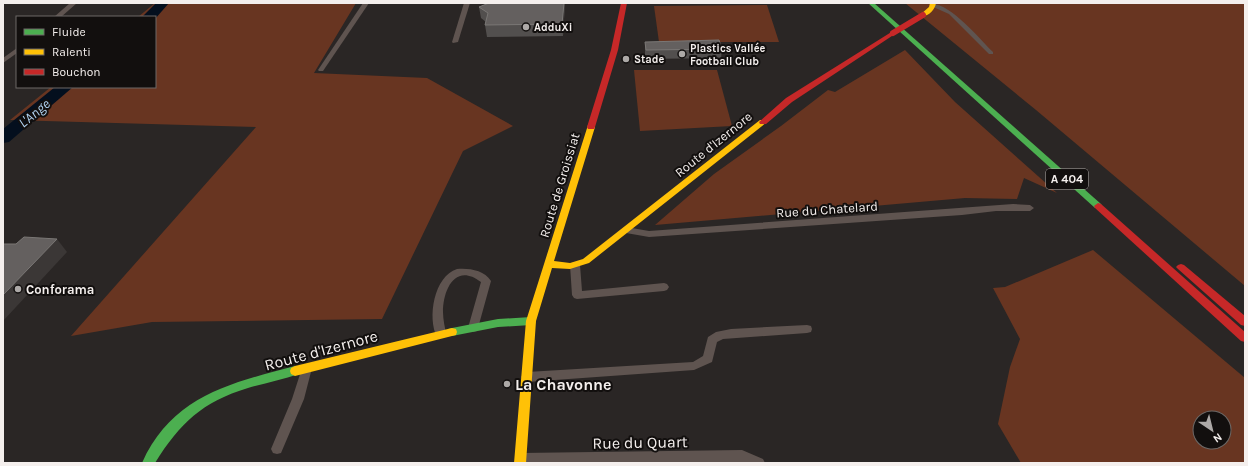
<svg xmlns="http://www.w3.org/2000/svg" width="1248" height="466" font-family="Karla,sans-serif">
	<style>
		.green { fill: #683521; fill-rule: evenodd }
		.lines { fill: none; stroke-linecap: round; stroke-linejoin: round }
		.river { fill: #040f1e; fill-rule: evenodd }
		.street { fill: #5f5450; fill-rule: evenodd }
		.fast { fill: #4caf50; fill-rule: evenodd }
		.slow { fill: #ffc107; fill-rule: evenodd }
		.jam { fill: #c62828; fill-rule: evenodd }
		.jam-bridge { stroke: #c62828; stroke-width: 6 }
		.wall { fill: #524f4e }
		.shaded-wall { fill: #3b3736 }
		.building { fill: #64605f; stroke: #7a7775 }
		.poi-dot { fill: #ada9a7; stroke: #120f0e; stroke-width: 1.5 }
		.labels { text-anchor: middle; stroke-width: 4; stroke-linejoin: round; paint-order: stroke }
		.far-poi-label { font-size: 11px; font-weight: bold; fill: #f4efed; stroke: #120f0e; text-anchor: start }
		.shield { fill: #120f0e; stroke: #b0acaa; stroke-width: 1 }
		.shield-label { font-size: 12px; font-weight: bold; fill: #f4efed }
		.street-label { font-size: 13px; fill: #f4efed; stroke: #120f0e }
		.poi-label { font-size: 13px; font-weight: bold; fill: #f4efed; stroke: #120f0e; text-anchor: start }
		.water-label { font-size: 14px; font-style: italic; fill: #b3d5f4; stroke: #120f0e }
		.near-street-label { font-size: 16px; fill: #f4efed; stroke: #120f0e }
		.near-poi-label { font-size: 16px; font-weight: bold; fill: #f4efed; stroke: #120f0e; text-anchor: start }
	</style>
	<rect width="100%" height="100%" fill="#2a2625"/>
	<g class="green">
		<polygon points="155,3 356,3 314,73 427,78 513,126 463,151 382,319 152,322 71,336 256,127 10,120 51,87 155,87 155,17 138,17"/>
		<polygon points="905,3 1245,3 1245,286 1036,110"/>
		<polygon points="767,5 779,42 659,42 654,6"/>
		<polygon points="905,50 955,102 1057,193 1024,178 1017,199 965,198 655,225 714,174 781,126 828,90 835,92"/>
		<polygon points="634,70 717,70 732,126 640,131"/>
		<path d="M1093,250L1245,378V463H1021L998,424L1010,367L1020,339L993,288L1005,287ZM1200,418H1224V442H1200Z"/>
	</g>
	<g class="lines">
		<g class="river">
			<polygon points="156,3 169,3 155,19 155,17 142,17"/>
			<polygon points="55,87 73,87 9,142 3,143 3,129"/>
		</g>
		<g class="street">
			<polygon points="70,3 77,3 61,17 54,17"/>
			<polygon points="363,3 369,3 323,71 319,71 318,70"/>
			<polygon points="464,3 470,3 458,42 453,43 452,42"/>
			<path d="M931,4C949,2 980,39 993,52V54H989L949,14L931,6Z"/>
			<polygon points="17,48 17,53 3,63 3,58"/>
			<polygon points="1013,204 1030,205 1034,208 1030,211 996,211 962,215 649,237 626,233 622,230 626,227 649,231"/>
			<polygon points="575,262 578,263 580,265 582,291 664,283 667,284 669,287 667,290 664,291 577,299 574,298 572,295 570,265 572,263"/>
			<path d="M457,269C469,268 484,270 491,281L478,328L477,331L473,332L469,331L468,328L481,282C455,262 443,290 443,312C443,320 445,327 446,334L445,337L441,338L437,337C427,318 434,276 457,269Z"/>
			<polygon points="807,325 811,326 812,329 811,332 807,333 723,339 717,342 712,362 694,370 527,382 523,380 521,377 523,374 527,372 693,362 703,356 708,337 716,332 731,329"/>
			<polygon points="307,364 311,365 312,368 304,399 281,453 277,454 273,453 271,449 292,399 302,368 303,365"/>
			<polygon points="742,450 763,459 765,463 745,463 742,462 517,463 515,459 517,455 521,453"/>
		</g>
		<g class="fast">
			<polygon points="868,3 874,3 1101,204 1102,206 1101,208 1095,208"/>
			<polygon points="531,317 535,318 536,321 535,324 531,325 498,327 452,336 448,335 447,332 448,329 452,328 498,319"/>
			<path d="M295,366L299,368L300,371L299,374C282,380 265,383 248,388C202,402 180,423 155,463H142C172,396 231,383 295,366Z"/>
		</g>
		<g class="slow">
			<path d="M930,3H936C935,10 928,17 921,16V14L929,7Z"/>
			<polygon points="760,120 766,120 767,122 589,263 570,269 552,268 536,321 526,463 514,463 526,321 588,125 594,125 595,127 554,261 570,263 583,259"/>
			<polygon points="452,328 456,329 457,332 456,335 452,336 295,376 291,374 290,371 291,368 295,366"/>
		</g>
		<g class="jam">
			<polygon points="621,3 627,3 618,50 595,127 594,129 588,129 587,127 611,50"/>
			<polygon points="893,31 896,33 895,34 792,102 766,124 760,124 759,122 786,98"/>
			<polygon points="1098,203 1101,204 1245,332 1245,342 1241,341 1095,208 1094,206"/>
			<polygon points="1181,264 1184,265 1245,316 1245,326 1241,325 1178,269 1176,267 1178,265"/>
		</g>
		<polyline class="jam-bridge" points="893,33 923,15"/>
	</g>
	<g class="wall">
		<polygon points="489,3 565,3 563,36 487,37 485,25 486,22 481,18 479,7"/>
		<polygon points="645,42 722,49 721,58 645,59"/>
	</g>
	<g class="shaded-wall">
		<polygon points="564,3 565,3 563,36 562,24"/>
		<polygon points="57,239 67,252 3,321 3,295"/>
	</g>
	<g class="building">
		<polygon points="489,3 564,3 562,24 485,25 488,13 479,7"/>
		<polygon points="719,40 722,49 646,50 645,42"/>
		<polygon points="24,237 57,239 3,295 3,244 16,244"/>
	</g>
	<g class="poi-dot">
		<circle cx="526" cy="27" r="4"/>
		<circle cx="682" cy="54" r="4"/>
		<circle cx="626" cy="59" r="4"/>
		<circle cx="18" cy="289" r="4"/>
		<circle cx="507" cy="384" r="4"/>
	</g>
	<g class="labels">
		<g class="far-poi-label">
			<text x="534" y="31">AdduXi</text>
			<text x="690" y="52">Plastics Vallée<tspan x="690" dy="13">Football Club</tspan></text>
			<text x="634" y="63">Stade</text>
		</g>
		<rect class="shield" x="1046" y="169" width="42" height="20" rx="3"/>
		<g class="shield-label">
			<text x="1067" y="183">A 404</text>
		</g>
		<g class="street-label">
			<text transform="translate(713 144) rotate(-39)" y="5">Route d'Izernore</text>
			<text transform="translate(559 185) rotate(-73)" y="5">Route de Groissiat</text>
			<text transform="translate(827 209) rotate(-4)" y="5">Rue du Chatelard</text>
		</g>
		<g class="poi-label">
			<text x="26" y="294">Conforama</text>
		</g>
		<g class="water-label">
			<text transform="translate(34 113) rotate(-39)" y="5">L'Ange</text>
		</g>
		<g class="near-street-label">
			<text transform="translate(321 350) rotate(-15)" y="6">Route d'Izernore</text>
			<text transform="translate(640 442) rotate(-1)" y="6">Rue du Quart</text>
		</g>
		<g class="near-poi-label">
			<text x="515" y="390">La Chavonne</text>
		</g>
	</g>
	<rect width="1248" height="466" fill="none" stroke="#f4efed" stroke-width="8"/>
	<rect x="16" y="16" width="140" height="72" fill="#120f0e" stroke="#6c6967"/>
	<rect x="24" y="29" width="20" height="6" fill="#4caf50" stroke="#6c6967"/>
	<text x="52" y="36" font-size="12" fill="#f4efed">Fluide</text>
	<rect x="24" y="49" width="20" height="6" fill="#ffc107" stroke="#6c6967"/>
	<text x="52" y="56" font-size="12" fill="#f4efed">Ralenti</text>
	<rect x="24" y="69" width="20" height="6" fill="#c62828" stroke="#6c6967"/>
	<text x="52" y="76" font-size="12" fill="#f4efed">Bouchon</text>
	<g transform="translate(1212 430) rotate(145)"><circle r="19" fill="#120f0e" stroke="#6c6967"/>
	<path d="M0-3L7 15L0 10L-7 15Z" fill="#ada9a7"/>
	<text y="-6" font-size="11" font-weight="bold" text-anchor="middle" fill="#f4efed">N</text>
	</g>
</svg>
